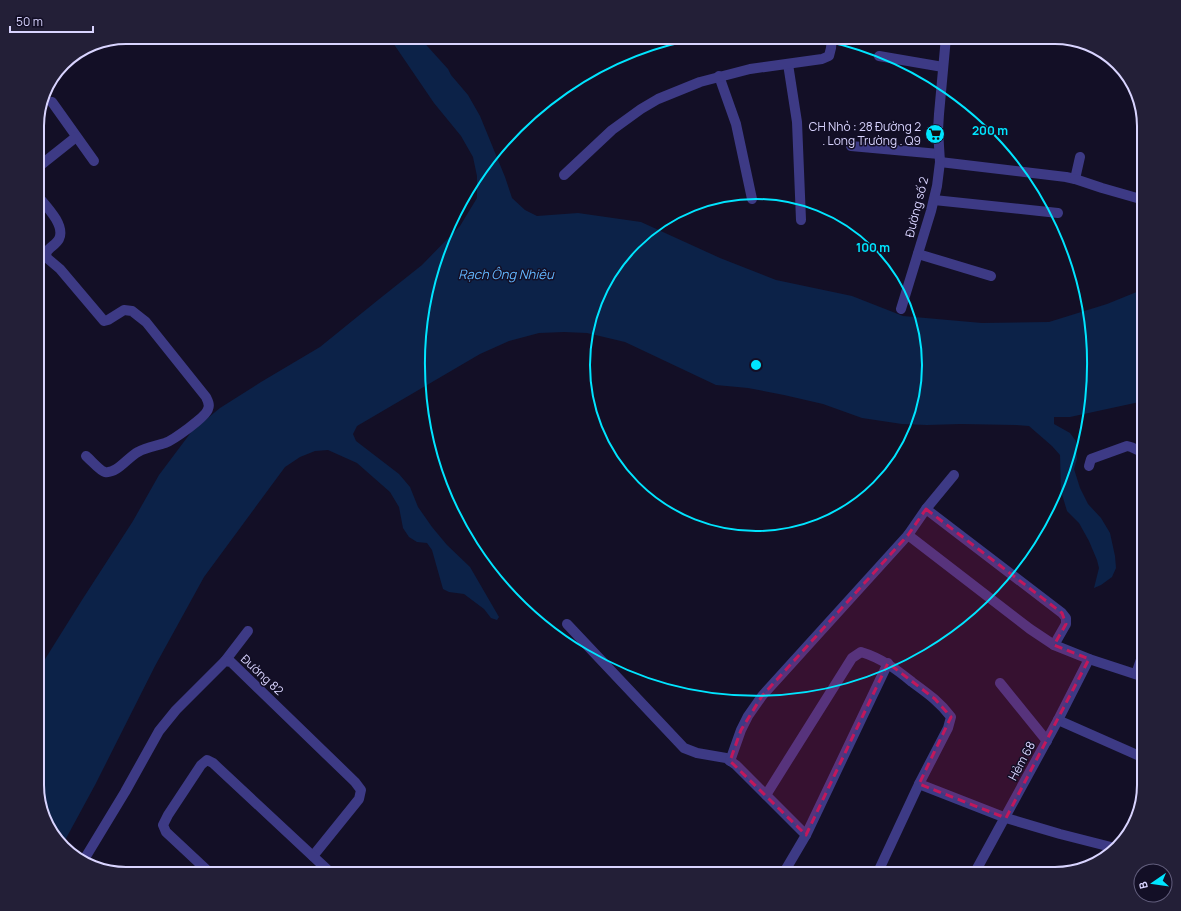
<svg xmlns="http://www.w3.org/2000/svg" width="1181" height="911" font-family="Manrope,sans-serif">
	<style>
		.water { fill: #0c2248 }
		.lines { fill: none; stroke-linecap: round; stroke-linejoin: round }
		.minor { stroke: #3d3a85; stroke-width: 10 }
		.marked { fill: #c2185b; fill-opacity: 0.2; stroke: #c2185b; stroke-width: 3; stroke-dasharray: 8 5; stroke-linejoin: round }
		.ring { fill: none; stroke: #00e5ff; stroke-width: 2 }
		.labels { text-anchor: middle; stroke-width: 3; stroke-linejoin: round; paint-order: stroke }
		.poi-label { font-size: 12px; fill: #d9d4ff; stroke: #130f26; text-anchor: end }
		.street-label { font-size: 12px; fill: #d9d4ff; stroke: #130f26 }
		.water-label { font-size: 13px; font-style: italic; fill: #62b6ff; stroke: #130f26 }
		.rim { fill: none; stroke: #d9d4ff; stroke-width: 2 }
		.centre { fill: #00e5ff; stroke: #130f26; stroke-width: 2 }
		.ring-label { font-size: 12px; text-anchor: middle; font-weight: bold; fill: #00e5ff; stroke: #130f26; stroke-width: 3; stroke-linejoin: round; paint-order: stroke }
	</style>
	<rect width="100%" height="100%" fill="#130f26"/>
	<polygon class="water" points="389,37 419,37 448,69 451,75 468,95 480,116 505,177 512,198 525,210 537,216 578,213 641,222 720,258 776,280 852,296 903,316 982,323 1049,322 1107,304 1144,289 1144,401 1070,417 1054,417 1054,424 1070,433 1076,441 1077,459 1074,469 1080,488 1088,504 1101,518 1110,533 1115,556 1116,568 1112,577 1101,585 1094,588 1099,568 1097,560 1089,541 1079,523 1067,511 1061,491 1060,455 1052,446 1029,426 1016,425 961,424 927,425 902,424 862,418 823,404 784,395 748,388 716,385 625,342 587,333 564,332 539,333 509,341 480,354 357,426 353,434 356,441 399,474 410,487 418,507 432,527 447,545 470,567 499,617 497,620 491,618 484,609 464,594 449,592 443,589 432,550 427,543 417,542 409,537 403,528 399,507 390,492 357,463 328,450 315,451 300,457 285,467 204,577 155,666 95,785 63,844 46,824 37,790 37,672 82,600 133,521 159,475 192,431 220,408 261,382 320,347 378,300 422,265 460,226 477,198 477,176 473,157 461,136 434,103"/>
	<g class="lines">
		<g class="minor">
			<polyline points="879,56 943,67"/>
			<polyline points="788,64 797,122 801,220"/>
			<polyline points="719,76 736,124 752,199"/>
			<polyline points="52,102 94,161"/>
			<polyline points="851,146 939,154"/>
			<polyline points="940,162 1066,177 1075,179 1080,157"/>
			<polyline points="37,168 76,137"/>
			<polyline points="564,175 612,130 641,109 658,99 700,82 750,69 822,59 829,56 831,48 832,37"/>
			<polyline points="1075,179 1102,188 1144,200"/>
			<path d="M37,195C45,205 66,225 59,239C56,245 49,247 46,253L47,258L60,269L104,321L108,320L124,310L132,311L146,322L206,397C208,401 210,405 208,409C206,417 173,440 165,443C156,446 146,447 138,452C128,457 117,474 105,472C100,471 91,460 86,456"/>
			<polyline points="934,200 1058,213"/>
			<polyline points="918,254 991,276"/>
			<polyline points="901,309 931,211 937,186 940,162 938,130 939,114 946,37"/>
			<polyline points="1089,466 1091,459 1127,446 1131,447 1144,453"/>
			<polyline points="926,509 1062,613 1066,618 1066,624 1054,645"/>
			<polyline points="908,535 1030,629 1054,645 1089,659 1144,677"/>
			<polyline points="567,624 684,748 697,753 726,758 736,765 806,835"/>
			<polyline points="225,661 248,631"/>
			<polyline points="1136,674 1144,651"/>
			<polyline points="1000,683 1047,741"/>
			<polyline points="1058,720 1144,758"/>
			<polyline points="730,761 741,730 748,716 762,696 908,535 926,509 954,475"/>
			<polyline points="919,784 1006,818 1060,834 1115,848"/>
			<path d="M766,795L852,658L861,652C881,658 896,669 912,682C927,693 940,702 951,717L948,728L919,784L877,874"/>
			<polyline points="85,860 85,858 125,792 159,731 176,710 225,661 231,662 355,782 361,790 359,799 313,856"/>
			<polyline points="211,874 166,832 163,825 168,815 201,765 207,760 213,763 332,874"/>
			<polyline points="783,874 806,835 888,663"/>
			<polyline points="974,874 1058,720 1089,659"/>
		</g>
	</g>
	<path class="marked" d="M926,509L1062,613L1066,624L1054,645L1089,659L1006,818L919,784L951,717L935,699L888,663L806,835L730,761L741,730L762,696L908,535Z"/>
	<g class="ring">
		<circle cx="756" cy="365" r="166"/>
		<path d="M802 37A331 331 0 1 1 710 37"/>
	</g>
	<defs>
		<g id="supermarket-disc" transform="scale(1)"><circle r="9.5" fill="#00e5ff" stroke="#130f26"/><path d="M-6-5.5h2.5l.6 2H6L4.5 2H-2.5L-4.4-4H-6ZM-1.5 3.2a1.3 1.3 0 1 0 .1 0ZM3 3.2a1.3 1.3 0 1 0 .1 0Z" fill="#111"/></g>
	</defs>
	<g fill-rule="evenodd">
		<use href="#supermarket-disc" x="935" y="134"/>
	</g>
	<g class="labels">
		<g class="poi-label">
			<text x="921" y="131">CH Nhỏ : 28 Đường 2<tspan x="921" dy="14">. Long Trường . Q9</tspan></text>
		</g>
		<g class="street-label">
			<text transform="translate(917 207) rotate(-76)" y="4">Đường số 2</text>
			<text transform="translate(262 675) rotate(43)" y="4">Đường 82</text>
			<text transform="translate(1022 761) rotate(-62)" y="4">Hẻm 68</text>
		</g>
		<g class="water-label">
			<text x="506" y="279">Rạch Ông Nhiêu</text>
		</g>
	</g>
	<path d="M0 0H1181V911H0ZM126 44H1055A82 82 0 0 1 1137 126V785A82 82 0 0 1 1055 867H126A82 82 0 0 1 44 785V126A82 82 0 0 1 126 44Z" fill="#231f37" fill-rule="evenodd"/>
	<path class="rim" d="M126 44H1055A82 82 0 0 1 1137 126V785A82 82 0 0 1 1055 867H126A82 82 0 0 1 44 785V126A82 82 0 0 1 126 44Z"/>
	<circle cx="756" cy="365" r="6" class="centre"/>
	<g class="ring-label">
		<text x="990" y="135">200 m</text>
		<text x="873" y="252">100 m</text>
	</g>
	<g transform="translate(1153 883) rotate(257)"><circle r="19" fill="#130f26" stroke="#625e7d"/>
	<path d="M0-3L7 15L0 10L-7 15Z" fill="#00e5ff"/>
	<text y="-6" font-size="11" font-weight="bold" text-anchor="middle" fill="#d9d4ff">B</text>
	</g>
	<path d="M10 26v6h83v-6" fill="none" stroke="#d9d4ff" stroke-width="2"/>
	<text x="16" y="26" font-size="12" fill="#d9d4ff" stroke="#130f26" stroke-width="3" paint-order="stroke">50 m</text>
</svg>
